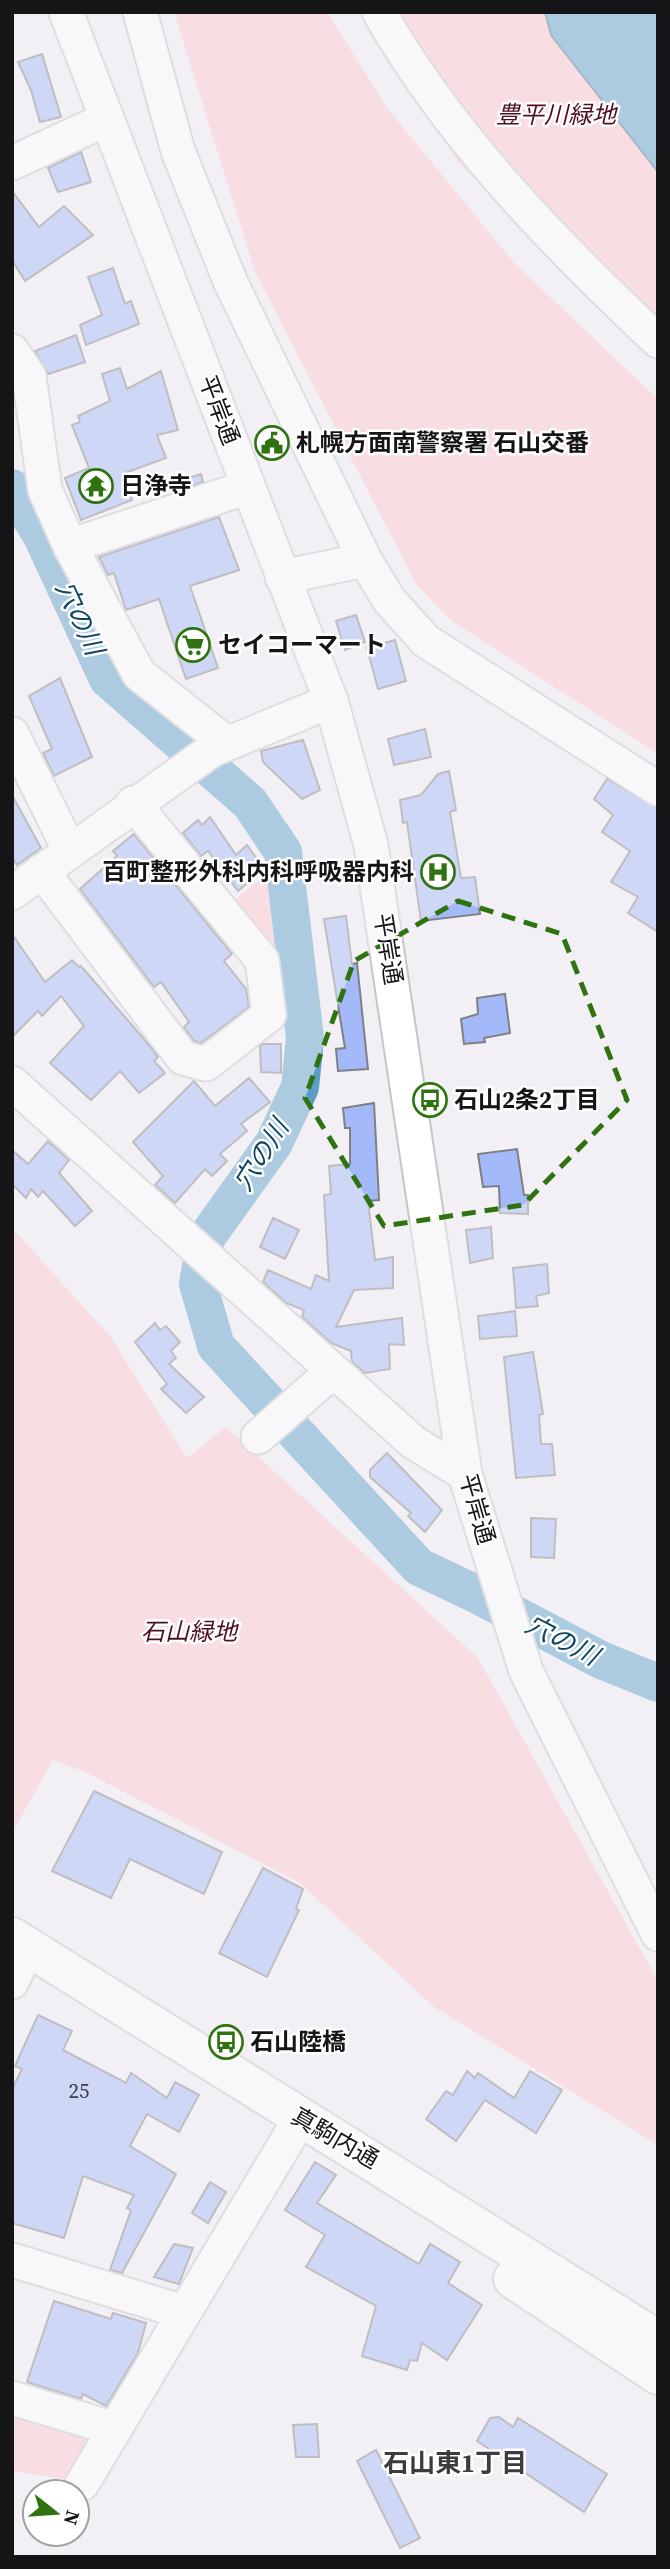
<svg xmlns="http://www.w3.org/2000/svg" width="670" height="2569" font-family="'Source Serif 4','Noto Sans JP',serif">
	<style>
		.green { fill: #fec7cf }
		.water { fill: #599ec7; stroke: #457592; stroke-width: 2 }
		.lines { fill: none; stroke-linecap: round; stroke-linejoin: round }
		.river { stroke: #599ec7; stroke-width: 38 }
		.building { fill: #a4b9f9; stroke: #7f8084; stroke-width: 2 }
		.minor-casing { stroke: #c6c5c8; stroke-width: 37 }
		.highway-casing { stroke: #c6c5c8; stroke-width: 42 }
		.minor { stroke: #fff; stroke-width: 33 }
		.highway { stroke: #fff; stroke-width: 38 }
		.marked { fill: none; stroke: #2f7311; stroke-width: 5; stroke-dasharray: 14 9; stroke-linejoin: round }
		.labels { text-anchor: middle; stroke-width: 5; stroke-linejoin: round; paint-order: stroke }
		.number-label { font-size: 21px; fill: #393d4f }
		.park-label { font-size: 24px; font-style: italic; fill: #500d22; stroke: #fff }
		.street-label { font-size: 24px; fill: #151416; stroke: #fff }
		.poi-label { font-size: 24px; font-weight: bold; fill: #151416; stroke: #fff; text-anchor: start }
		.water-label { font-size: 26px; font-style: italic; fill: #0c4562; stroke: #fff }
		.neighbourhood-label { font-size: 26px; font-weight: bold; fill: #3c3b3e; stroke: #fff }
	</style>
	<rect width="100%" height="100%" fill="#f2f0f4"/>
	<g class="green">
		<polygon points="174,12 327,12 388,109 515,264 658,399 658,754 450,620 416,584 255,272"/>
		<polygon points="362,12 658,12 658,361 460,164"/>
		<polygon points="268,873 277,942 268,947 232,902"/>
		<polygon points="12,1228 110,1336 187,1458 226,1427 478,1658 658,1981 658,2145 434,2007 300,1883 83,1771 53,1760 12,1833"/>
		<polygon points="12,2414 91,2438 70,2480 12,2471"/>
	</g>
	<polygon class="water" points="545,12 658,12 658,172 551,35"/>
	<g class="lines">
		<polyline class="river" points="12,488 41,534 108,679 250,803 283,852 305,1038 300,1087 274,1143 206,1238 198,1284 216,1346 419,1567 476,1594 601,1660 658,1683"/>
	</g>
	<g class="building">
		<polygon points="42,54 61,117 40,122 31,90 18,62"/>
		<polygon points="81,152 91,182 58,192 48,168"/>
		<polygon points="12,191 39,227 64,206 93,235 25,281 12,260"/>
		<polygon points="113,268 125,304 131,301 139,324 86,345 80,325 102,315 88,277"/>
		<polygon points="76,335 85,362 48,374 35,351"/>
		<polygon points="120,368 127,389 161,371 178,430 157,435 166,458 125,473 132,500 81,520 65,478 89,468 72,425 80,422 78,416 110,401 102,374"/>
		<polygon points="201,474 203,482 176,491 174,483"/>
		<polygon points="219,517 239,570 190,586 218,668 186,679 159,599 126,610 114,573 108,575 99,557"/>
		<polygon points="356,615 365,642 345,650 336,621"/>
		<polygon points="395,640 406,681 378,689 367,648"/>
		<polygon points="60,678 92,757 54,776 43,753 52,749 29,696"/>
		<polygon points="425,729 431,757 394,765 388,739"/>
		<polygon points="303,740 320,790 302,799 263,762 261,751"/>
		<polygon points="449,771 456,810 450,812 461,878 475,877 480,914 421,921 407,822 403,823 400,800 421,795 438,774"/>
		<polygon points="607,779 658,808 658,932 628,913 638,897 611,882 630,851 602,832 613,815 594,799"/>
		<polygon points="12,795 41,848 17,865 12,857"/>
		<polygon points="210,817 236,855 247,845 264,869 238,891 208,851 201,856 183,833 198,820 202,825"/>
		<polygon points="134,834 232,954 224,961 246,989 249,1007 201,1043 194,1041 184,1027 189,1022 161,982 154,987 80,889 117,856 113,851"/>
		<polygon points="346,916 352,964 357,963 368,1069 338,1071 336,1049 345,1048 324,919"/>
		<polygon points="12,934 45,982 72,960 79,967 81,966 149,1045 158,1057 154,1061 165,1073 139,1093 120,1071 91,1100 50,1063 84,1026 61,996 42,1016 38,1011 12,1037"/>
		<polygon points="505,994 510,1033 484,1038 485,1042 464,1044 461,1019 478,1014 477,998"/>
		<polygon points="263,1044 281,1044 281,1073 261,1072 260,1046"/>
		<polygon points="249,1078 270,1102 241,1124 247,1131 220,1154 227,1161 212,1176 205,1169 175,1203 155,1185 163,1176 133,1142 194,1081 215,1106"/>
		<polygon points="374,1103 379,1200 368,1201 375,1260 393,1257 393,1288 354,1290 336,1327 402,1318 404,1345 389,1344 390,1369 365,1373 352,1362 351,1351 331,1343 302,1317 304,1310 286,1303 263,1282 268,1270 311,1289 316,1275 329,1281 324,1195 331,1194 329,1166 350,1164 350,1128 345,1128 343,1108"/>
		<polygon points="48,1141 69,1160 59,1173 92,1211 75,1226 43,1191 38,1197 31,1189 26,1198 12,1184 12,1150 28,1164"/>
		<polygon points="517,1149 524,1195 528,1195 528,1214 500,1213 499,1186 483,1187 478,1154"/>
		<polygon points="273,1218 299,1230 285,1259 260,1247"/>
		<polygon points="491,1227 493,1258 470,1263 466,1230"/>
		<polygon points="547,1264 549,1293 536,1296 538,1306 516,1308 513,1268"/>
		<polygon points="515,1311 517,1336 480,1339 478,1316"/>
		<polygon points="155,1323 160,1330 166,1326 180,1342 171,1351 176,1358 169,1364 204,1397 186,1413 161,1389 167,1384 135,1342"/>
		<polygon points="533,1352 543,1414 539,1415 541,1444 552,1444 555,1475 516,1478 504,1357"/>
		<polygon points="387,1453 442,1510 425,1532 408,1516 411,1513 370,1477 370,1470"/>
		<polygon points="531,1518 556,1519 554,1558 531,1557"/>
		<polygon points="94,1791 222,1852 204,1894 130,1859 111,1898 52,1871"/>
		<polygon points="263,1868 303,1889 296,1909 299,1910 267,1977 219,1953"/>
		<polygon points="38,2015 72,2031 63,2050 126,2083 131,2073 167,2098 175,2082 199,2095 179,2132 147,2114 130,2146 176,2174 122,2273 110,2270 131,2210 127,2208 134,2195 83,2176 64,2238 12,2223 12,2089 22,2069 15,2066"/>
		<polygon points="467,2071 475,2078 478,2073 514,2098 530,2071 562,2090 536,2133 485,2100 456,2141 426,2119 446,2091 453,2095"/>
		<polygon points="315,2162 336,2175 317,2203 419,2264 430,2244 460,2262 448,2283 482,2305 447,2360 422,2343 417,2361 410,2360 407,2370 362,2356 376,2306 306,2267 325,2235 285,2210"/>
		<polygon points="210,2182 226,2192 208,2223 192,2213"/>
		<polygon points="174,2244 193,2248 179,2284 154,2277"/>
		<polygon points="54,2301 111,2319 113,2313 146,2323 138,2353 106,2406 83,2394 81,2399 27,2382"/>
		<polygon points="499,2417 513,2427 518,2418 607,2474 584,2512 477,2441 490,2418"/>
		<polygon points="317,2424 319,2457 296,2457 293,2425"/>
		<polygon points="376,2450 420,2538 400,2548 357,2461"/>
	</g>
	<g class="lines">
		<g class="minor-casing">
			<g id="minor">
				<polyline points="66,12 331,701 371,845 465,1474 526,1671 658,1934"/>
				<polyline points="140,12 178,151 231,283 365,560 389,600 426,641 658,789"/>
				<path d="M379,12C451,138 553,242 658,341"/>
				<polyline points="12,163 107,119"/>
				<polyline points="12,351 29,376 45,490 70,546 248,487"/>
				<polyline points="70,546 139,674 225,742"/>
				<polyline points="282,577 365,560"/>
				<polyline points="12,734 70,851"/>
				<polyline points="42,871 183,1058 206,1064 269,1015 262,960 133,803"/>
				<polyline points="12,893 212,750 331,701"/>
				<polyline points="12,1083 413,1442 465,1474"/>
				<polyline points="258,1437 333,1371"/>
				<polyline points="12,1982 28,1947"/>
				<polyline points="12,2260 184,2312"/>
				<polyline points="12,2398 115,2429"/>
				<polyline points="82,2484 300,2119"/>
			</g>
		</g>
		<g class="highway-casing">
			<g id="highway">
				<polyline points="12,1937 658,2340"/>
				<polyline points="513,2279 658,2375"/>
			</g>
		</g>
		<use href="#minor" class="minor"/>
		<use href="#highway" class="highway"/>
	</g>
	<path d="M0 0H670V2569H0ZM458,901L562,934L627,1100L523,1205L384,1226L305,1098L354,961Z" fill="#f2f0f4" fill-opacity=".55" fill-rule="evenodd"/>
	<path class="marked" d="M458,901L562,934L627,1100L523,1205L384,1226L305,1098L354,961Z"/>
	<defs>
		<g id="civic-ring" transform="scale(1.75)"><circle r="9.5" fill="#fff" stroke="#2f7311" stroke-width="1.5"/><path d="M-.6-6.5H3V-4.5H.6V-3L4-1V1h2V6H-6V1h2V-1L-.6-3ZM-1.2 2.5V6h2.4V2.5Z" fill="#2f7311"/></g>
		<g id="temple-ring" transform="scale(1.75)"><circle r="9.5" fill="#fff" stroke="#2f7311" stroke-width="1.5"/><path d="M0-6L5-2H3V0L6.5 2.5H4V6H1.5V3h-3V6H-4V2.5H-6.5L-3 0V-2H-5Z" fill="#2f7311"/></g>
		<g id="supermarket-ring" transform="scale(1.75)"><circle r="9.5" fill="#fff" stroke="#2f7311" stroke-width="1.5"/><path d="M-6-5.5h2.5l.6 2H6L4.5 2H-2.5L-4.4-4H-6ZM-1.5 3.2a1.3 1.3 0 1 0 .1 0ZM3 3.2a1.3 1.3 0 1 0 .1 0Z" fill="#2f7311"/></g>
		<g id="hospital-ring" transform="scale(1.75)"><circle r="9.5" fill="#fff" stroke="#2f7311" stroke-width="1.5"/><path d="M-5-5h3v3.5h4V-5h3V5h-3V1.5h-4V5h-3Z" fill="#2f7311"/></g>
		<g id="bus-ring" transform="scale(1.75)"><circle r="9.5" fill="#fff" stroke="#2f7311" stroke-width="1.5"/><path d="M-5-6H5V4H4V6H2V4H-2V6H-4V4H-5ZM-3.5-4V0h7V-4ZM-3.5 1.2v1.5H-2V1.2ZM2 1.2v1.5H3.5V1.2Z" fill="#2f7311"/></g>
	</defs>
	<g fill-rule="evenodd">
		<use href="#civic-ring" x="272" y="443"/>
		<use href="#temple-ring" x="96" y="486"/>
		<use href="#supermarket-ring" x="193" y="645"/>
		<use href="#hospital-ring" x="438" y="872"/>
		<use href="#bus-ring" x="430" y="1100"/>
		<use href="#bus-ring" x="226" y="2042"/>
	</g>
	<g class="labels">
		<g class="number-label">
			<text x="79" y="2098">25</text>
		</g>
		<g class="park-label">
			<text x="556" y="123">豊平川緑地</text>
			<text x="189" y="1640">石山緑地</text>
		</g>
		<g class="street-label">
			<text transform="translate(219 410) rotate(69)" y="8">平岸通</text>
			<text transform="translate(388 949) rotate(81)" y="8">平岸通</text>
			<text transform="translate(477 1509) rotate(74)" y="8">平岸通</text>
			<text transform="translate(335 2138) rotate(30)" y="8">真駒内通</text>
		</g>
		<g class="poi-label">
			<text x="296" y="451">札幌方面南警察署 石山交番</text>
			<text x="120" y="494">日浄寺</text>
			<text x="218" y="653">セイコーマート</text>
			<text x="414" y="880" text-anchor="end">百町整形外科内科呼吸器内科</text>
			<text x="454" y="1108">石山2条2丁目</text>
			<text x="250" y="2050">石山陸橋</text>
		</g>
		<g class="water-label">
			<text transform="translate(80 618) rotate(65)" y="9">穴の川</text>
			<text transform="translate(261 1155) rotate(-58)" y="9">穴の川</text>
			<text transform="translate(562 1640) rotate(27)" y="9">穴の川</text>
		</g>
		<g class="neighbourhood-label">
			<text x="455" y="2472">石山東1丁目</text>
		</g>
	</g>
	<rect width="670" height="2569" fill="none" stroke="#151416" stroke-width="28"/>
	<g transform="translate(56 2513) rotate(107)"><circle r="33" fill="#ffffff" stroke="#a1a1a2" stroke-width="2"/>
	<path d="M0-5L12 26L0 18L-12 26Z" fill="#2f7311"/>
	<text y="-10" font-size="19" font-weight="bold" text-anchor="middle" fill="#151416">N</text>
	</g>
</svg>
